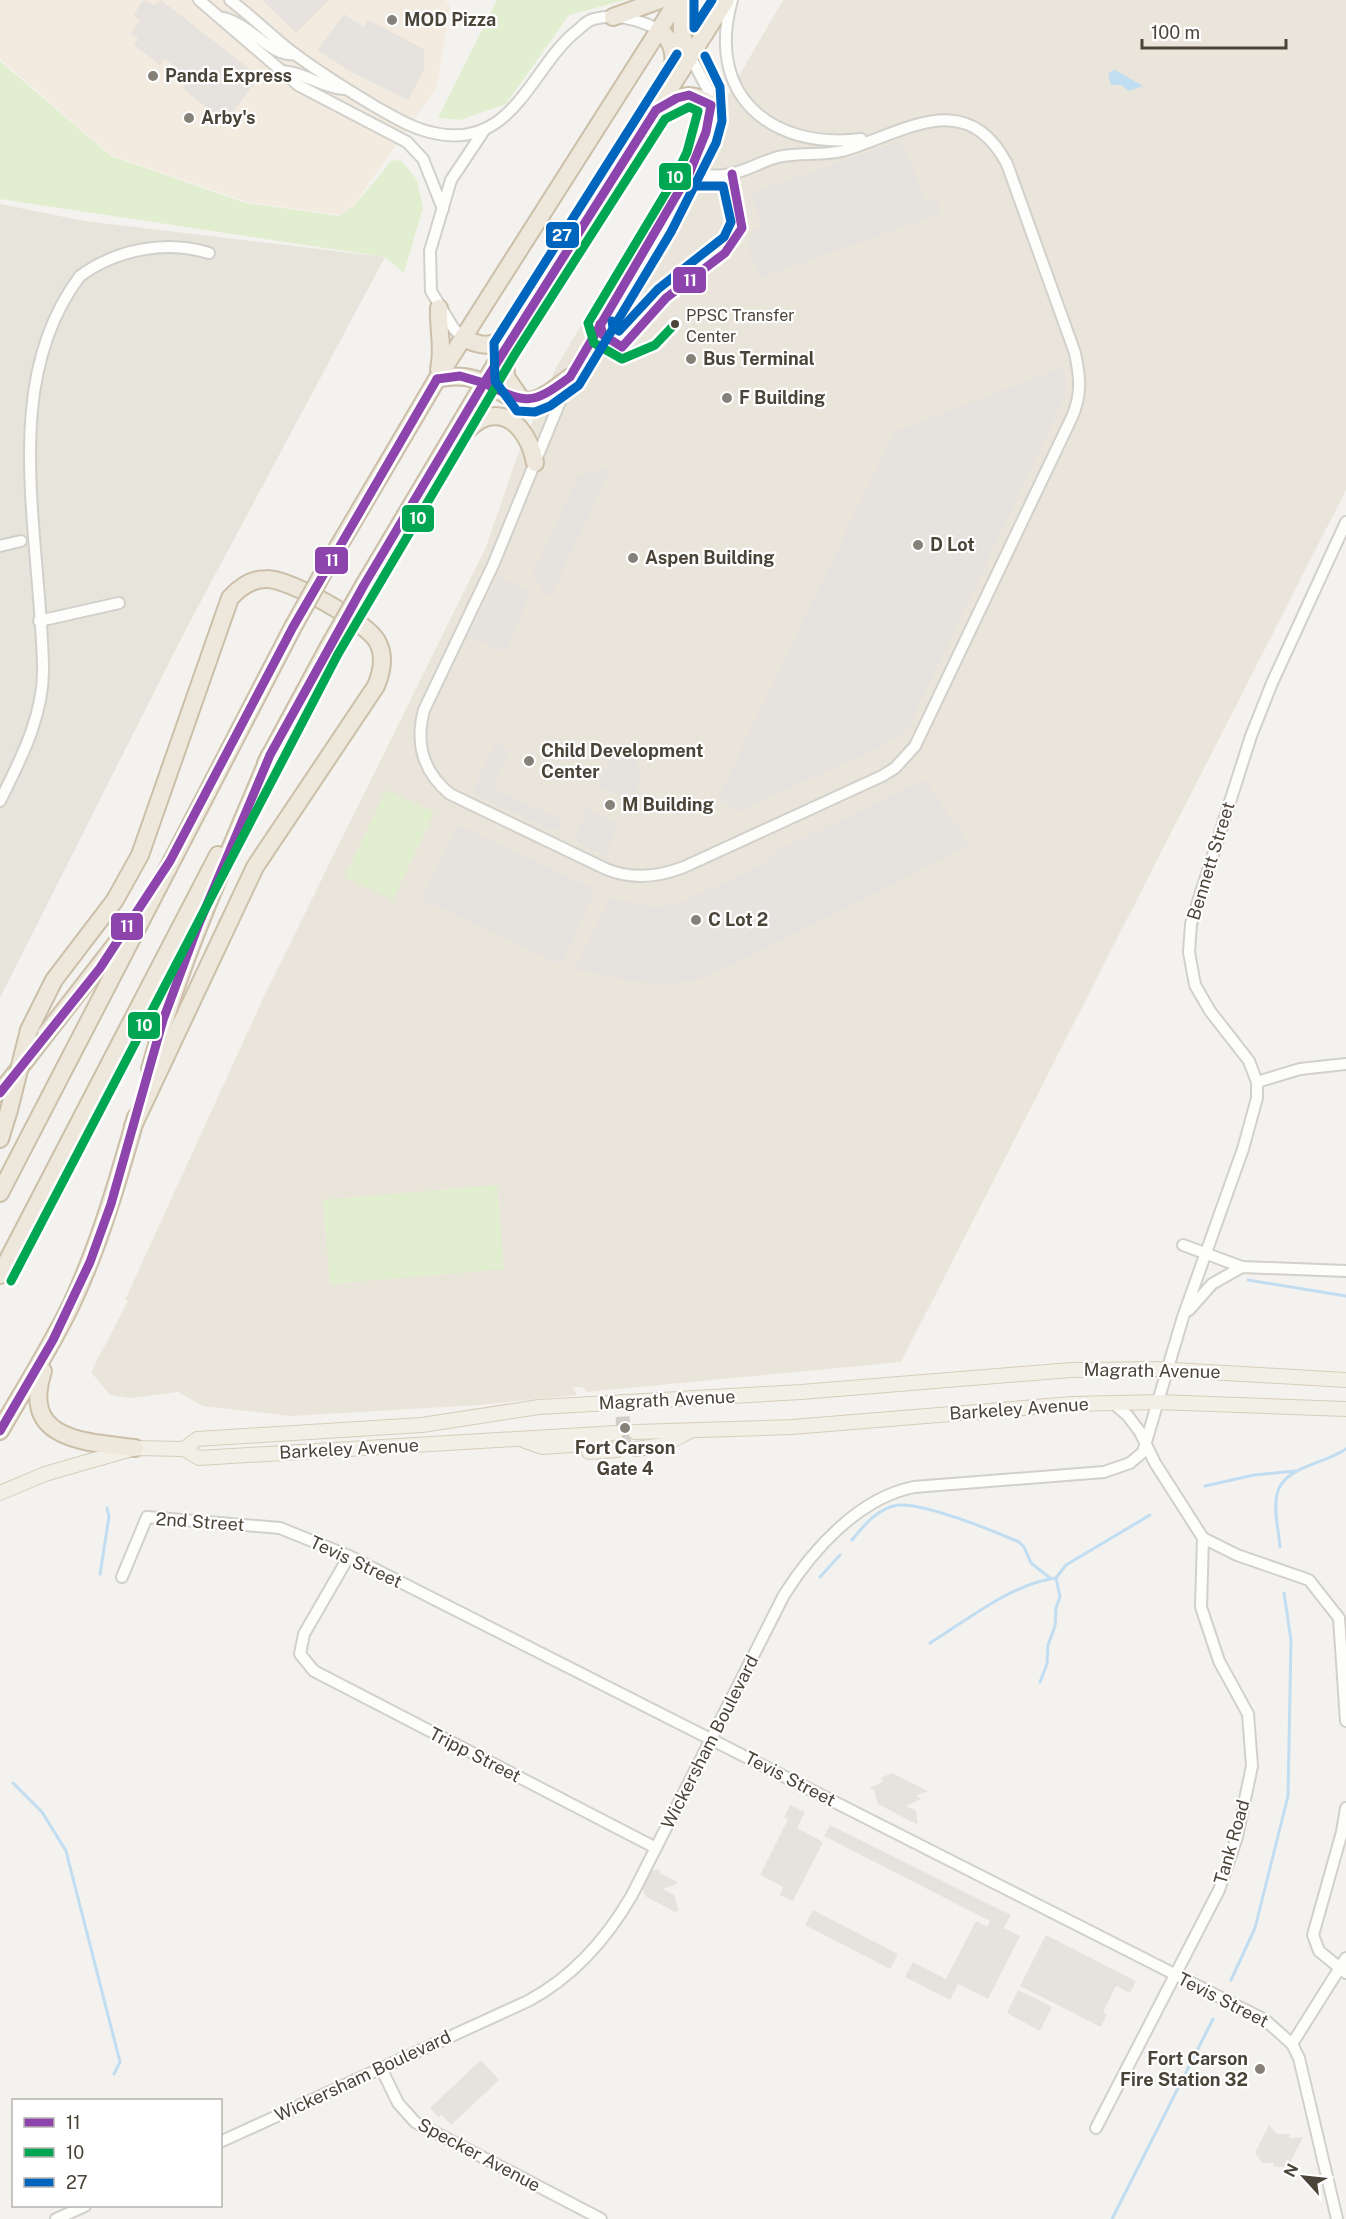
<svg xmlns="http://www.w3.org/2000/svg" width="1346" height="2219" font-family="'Public Sans',sans-serif">
	<style>
		.residential { fill: #e7e4dc }
		.commercial { fill: #f3ebdf }
		.education { fill: #eae5da }
		.green { fill: #e1eecf }
		.parking { fill: #e6e3df }
		.water { fill: #c0ddf1 }
		.lines { fill: none; stroke-linecap: round; stroke-linejoin: round }
		.stream { stroke: #c0ddf1; stroke-width: 3 }
		.major-tunnel { stroke: #d2cfca; stroke-width: 14; stroke-dasharray: 14 7; stroke-linecap: butt }
		.minor-casing { stroke: #d2d0cb; stroke-width: 14 }
		.major-casing { stroke: #d6cebb; stroke-width: 16 }
		.highway-casing { stroke: #ccbfa9; stroke-width: 20 }
		.minor { stroke: #fdfdfc; stroke-width: 10 }
		.major { stroke: #f2efe6; stroke-width: 14 }
		.highway { stroke: #ede8db; stroke-width: 16 }
		.highway-bridge-casing { stroke: #ccbfa9; stroke-width: 20; stroke-linecap: butt }
		.highway-bridge { stroke: #ede8db; stroke-width: 16 }
		.bus-1-casing { stroke: #fff; stroke-width: 14 }
		.bus-2-casing { stroke: #fff; stroke-width: 14 }
		.bus-3-casing { stroke: #fff; stroke-width: 14 }
		.bus-1 { stroke: #8e44ad; stroke-width: 9 }
		.bus-2 { stroke: #00a651; stroke-width: 9 }
		.bus-3 { stroke: #0065bd; stroke-width: 9 }
		.poi-dot { fill: #868178; stroke: #fff; stroke-width: 2 }
		.bus-dot { fill: #4b4439; stroke: #fff; stroke-width: 2 }
		.labels { text-anchor: middle; stroke-width: 4.5; stroke-linejoin: round; paint-order: stroke }
		.bus-label { font-size: 16px; fill: #4b4439; stroke: #fff; text-anchor: start }
		.poi-label { font-size: 18px; font-weight: bold; fill: #4b4439; stroke: #fff; text-anchor: start }
		.street-label { font-size: 18px; fill: #4b4439; stroke: #fff }
		.line-badge { stroke: #fff; stroke-width: 2 }
		.badge-label { font-size: 16px; text-anchor: middle; font-weight: bold; fill: #fff }
	</style>
	<rect width="100%" height="100%" fill="#f4f2ee"/>
	<polygon class="residential" points="0,204 84,221 385,257 186,629 0,998"/>
	<polygon class="commercial" points="0,0 445,0 450,6 437,87 354,205 340,215 247,202 111,155 0,59"/>
	<polygon class="education" points="783,0 1346,0 1346,490 901,1362 587,1392 582,1387 573,1387 577,1395 480,1405 291,1416 203,1406 178,1392 130,1398 110,1395 91,1372 128,1301 125,1300 266,992 486,547 517,457 556,368 616,265 669,197"/>
	<g class="green">
		<polygon points="497,0 625,0 569,15 506,104 460,120 438,118"/>
		<polygon points="0,61 111,156 246,203 339,216 354,206 392,160 402,161 417,180 423,207 404,273 385,257 0,199"/>
		<polygon points="386,790 434,812 393,900 345,877"/>
		<polygon points="497,1185 504,1269 330,1284 323,1200"/>
	</g>
	<g class="parking">
		<polygon points="144,0 153,5 161,0 260,77 225,122 182,88 189,78 165,59 160,65 134,45 138,39 131,33 140,21 133,15"/>
		<polygon points="262,0 329,0 296,33"/>
		<polygon points="344,14 364,27 368,20 424,49 424,70 408,100 353,73 317,50"/>
		<polygon points="900,141 905,148 925,201 936,197 942,213 760,278 747,244 755,229 762,226 751,193"/>
		<polygon points="1063,367 1067,382 1064,399 908,729 883,746 735,813 718,798 894,432"/>
		<polygon points="612,466 551,595 545,595 533,573 579,475"/>
		<polygon points="498,576 530,591 506,653 469,636"/>
		<polygon points="495,743 510,750 494,786 497,790 560,819 560,829 548,829 472,793"/>
		<polygon points="631,743 642,779 630,801 598,786 619,744"/>
		<polygon points="924,779 970,845 737,963 700,979 677,983 633,982 574,969 611,898 656,907 683,902 772,859 771,854"/>
		<polygon points="588,809 619,824 604,856 573,840"/>
		<polygon points="458,825 595,889 562,965 421,899"/>
		<polygon points="892,1773 928,1791 916,1796 921,1799 906,1806 916,1811 918,1825 878,1804 874,1790 869,1788 884,1781 880,1778"/>
		<polygon points="790,1805 805,1812 797,1828 823,1842 793,1901 780,1895 783,1887 760,1875 788,1819 784,1817"/>
		<polygon points="830,1825 1011,1915 1004,1928 1020,1936 988,1999 958,1984 950,2000 905,1977 913,1962 946,1979 976,1921 987,1927 990,1921 824,1836"/>
		<polygon points="659,1869 660,1873 676,1881 677,1884 663,1889 674,1895 679,1911 675,1912 645,1896 640,1880 644,1872"/>
		<polygon points="813,1910 898,1954 890,1969 805,1925"/>
		<polygon points="1046,1935 1136,1981 1130,1993 1116,1986 1103,2012 1107,2014 1101,2027 1020,1986"/>
		<polygon points="1018,1990 1052,2007 1040,2031 1007,2013"/>
		<polygon points="481,2060 499,2080 451,2125 442,2115 438,2117 430,2108"/>
		<polygon points="1269,2125 1277,2134 1290,2134 1289,2138 1303,2137 1288,2167 1273,2167 1274,2163 1262,2163 1255,2153"/>
	</g>
	<polygon class="water" points="1115,70 1143,86 1129,91 1121,85 1111,85 1108,73"/>
	<g class="lines">
		<g class="stream">
			<polyline points="1248,1280 1346,1296"/>
			<polyline points="1205,1486 1254,1475 1295,1471"/>
			<path d="M852,1540C864,1525 879,1507 899,1505C925,1503 994,1531 1019,1542L1024,1547L1031,1563L1050,1578"/>
			<path d="M1280,1547C1279,1531 1273,1510 1277,1494C1283,1466 1326,1464 1346,1449"/>
			<polyline points="100,1574 109,1517 107,1508"/>
			<polyline points="820,1577 840,1555"/>
			<path d="M930,1643C969,1619 1011,1584 1056,1578L1066,1565L1150,1515"/>
			<polyline points="1040,1682 1047,1664 1048,1645 1055,1626 1056,1608 1060,1597 1056,1578"/>
			<polyline points="13,1783 42,1812 66,1851 120,2062 114,2074"/>
			<polyline points="1231,1980 1255,1928 1288,1796 1291,1640 1284,1593"/>
			<polyline points="1112,2219 1213,2019"/>
		</g>
		<g class="major-tunnel">
			<polyline points="616,1424 634,1423"/>
			<polyline points="617,1442 636,1441"/>
		</g>
		<g class="minor-casing">
			<g id="minor">
				<polyline points="199,0 298,85 407,142 423,159 443,209"/>
				<path d="M230,0C253,17 273,38 296,55C322,74 349,91 376,107C394,117 413,129 434,133C515,151 531,65 579,29C583,25 588,20 594,19C617,13 638,19 659,30"/>
				<path d="M732,0C705,94 770,150 861,139"/>
				<path d="M224,18C251,25 272,58 295,54"/>
				<path d="M281,71C304,72 320,87 343,89"/>
				<path d="M689,174C703,175 717,177 730,174C747,171 762,161 778,157C799,152 821,156 842,151C902,134 966,85 1007,164L1075,353C1080,377 1082,394 1072,417L915,746L895,768L882,776L684,867C658,877 632,880 606,869L450,794C423,772 415,743 424,710L493,565L570,377L660,227L705,138L710,119L708,90L690,56"/>
				<polyline points="463,337 454,329 431,291 430,251 451,180 485,129"/>
				<polyline points="0,546 21,541"/>
				<polyline points="39,621 119,603"/>
				<path d="M0,801C21,759 45,713 43,664C39,525 0,382 80,276C117,249 166,240 209,253"/>
				<polyline points="1257,1082 1300,1069 1346,1064"/>
				<polyline points="1183,1245 1242,1267"/>
				<polyline points="1189,1310 1212,1284 1242,1267 1346,1271"/>
				<polyline points="1113,1403 1128,1416 1140,1432 1155,1463 1203,1538 1237,1555 1309,1580 1339,1618 1346,1721"/>
				<polyline points="349,1556 304,1634 300,1654 314,1671 656,1848"/>
				<polyline points="122,1577 147,1517 280,1528 349,1556 1265,2020 1292,2044"/>
				<polyline points="1346,1808 1342,1832 1313,1935 1319,1951 1346,1973"/>
				<polyline points="381,2068 398,2103 415,2122 601,2219"/>
				<polyline points="1096,2128 1219,1890 1237,1837 1252,1766 1248,1714 1219,1661 1201,1607 1203,1538"/>
				<path d="M220,2142L528,2001C573,1977 606,1940 632,1895L784,1595C813,1549 859,1498 914,1487L1104,1472L1130,1463L1143,1452L1183,1317L1243,1149L1257,1098V1082L1249,1061L1210,1011L1195,985L1189,952L1191,924L1251,736L1272,683L1346,522"/>
				<polyline points="56,2219 85,2206"/>
				<polyline points="1337,2219 1299,2058 1292,2044 1346,1958"/>
			</g>
		</g>
		<g class="major-casing">
			<g id="major">
				<polyline points="635,1432 792,1427 1072,1404 1158,1402 1346,1409"/>
				<polyline points="525,1441 542,1447 601,1443"/>
				<polyline points="184,1449 199,1458 616,1433"/>
				<polyline points="636,1449 664,1445 690,1431"/>
				<polyline points="589,1452 617,1450"/>
				<polyline points="0,1493 45,1474 135,1448 184,1449 197,1439 422,1425 539,1407 801,1392 1071,1370 1157,1369 1346,1380"/>
			</g>
		</g>
		<g class="highway-casing">
			<g id="highway">
				<polyline points="682,0 682,36 690,56"/>
				<polyline points="613,17 660,0"/>
				<path d="M659,30C677,43 675,63 670,82"/>
				<path d="M660,108C679,96 691,90 711,105"/>
				<path d="M463,337C482,349 495,346 513,334"/>
				<polyline points="505,349 506,377 521,399"/>
				<path d="M439,369C444,347 438,330 439,308"/>
				<path d="M437,379C450,376 461,375 474,379C493,384 513,405 534,400C548,396 559,385 570,377"/>
				<path d="M455,442C464,434 473,422 485,418C514,408 531,440 535,463"/>
				<polyline points="328,564 437,379 678,0"/>
				<polyline points="364,585 505,348 726,0"/>
				<polyline points="266,763 328,648"/>
				<path d="M29,1030L54,980L115,900L140,855L230,598C240,587 251,579 266,579C288,578 366,622 377,641C385,655 382,672 376,686L255,867L133,1126"/>
				<path d="M150,1069C180,961 227,858 270,755"/>
				<polyline points="0,1093 119,940"/>
				<polyline points="0,1139 9,1110"/>
				<polyline points="0,1193 293,627"/>
				<polyline points="0,1275 218,855"/>
				<path d="M43,1371C20,1441 86,1442 135,1448"/>
				<path d="M0,1431C24,1389 51,1347 72,1303C100,1243 118,1180 136,1117"/>
			</g>
		</g>
		<use href="#minor" class="minor"/>
		<use href="#major" class="major"/>
		<use href="#highway" class="highway"/>
		<g class="highway-bridge-casing">
			<g id="highway-bridge">
				<polyline points="293,627 328,564"/>
				<polyline points="328,648 364,585"/>
				<polyline points="9,1110 29,1030"/>
			</g>
		</g>
		<use href="#highway-bridge" class="highway-bridge"/>
		<g class="bus-1-casing">
			<g id="bus-1">
				<path d="M689,95L711,105L706,132L689,174L570,377C531,406 526,404 484,383L656,110L677,98Z"/>
				<polyline points="600,324 603,335 622,347 666,298 725,253 742,228 732,174"/>
				<polyline points="437,379 460,376 484,383"/>
				<polyline points="0,1093 100,968 170,861 293,627 437,379"/>
				<polyline points="0,1431 53,1340 90,1262 111,1204 163,1020 198,926 270,755 364,585 484,383"/>
			</g>
		</g>
		<g class="bus-2-casing">
			<polyline id="bus-2" points="11,1281 338,654 515,354 665,119 689,107 698,111 687,152 673,181 588,323 594,343 622,359 655,345 675,324"/>
		</g>
		<g class="bus-3-casing">
			<g id="bus-3">
				<polyline points="694,0 694,28 712,0"/>
				<polyline points="677,54 494,343 495,381 517,411 535,412 550,406 579,385 671,232 716,143 722,121 720,87 705,56"/>
				<polyline points="612,321 613,327 619,331 658,289 724,237 731,222 723,186 689,186"/>
			</g>
		</g>
		<use href="#bus-1" class="bus-1"/>
		<use href="#bus-2" class="bus-2"/>
		<use href="#bus-3" class="bus-3"/>
	</g>
	<g class="poi-dot">
		<circle cx="392" cy="20" r="6"/>
		<circle cx="153" cy="76" r="6"/>
		<circle cx="189" cy="118" r="6"/>
		<circle cx="691" cy="359" r="6"/>
		<circle cx="727" cy="398" r="6"/>
		<circle cx="918" cy="545" r="6"/>
		<circle cx="633" cy="558" r="6"/>
		<circle cx="529" cy="761" r="6"/>
		<circle cx="610" cy="805" r="6"/>
		<circle cx="696" cy="920" r="6"/>
		<circle cx="625" cy="1428" r="6"/>
		<circle cx="1260" cy="2069" r="6"/>
	</g>
	<circle class="bus-dot" cx="675" cy="324" r="5"/>
	<g class="labels">
		<g class="bus-label">
			<text x="686" y="321">PPSC Transfer<tspan x="686" dy="21">Center</tspan></text>
		</g>
		<g class="poi-label">
			<text x="404" y="26">MOD Pizza</text>
			<text x="165" y="82">Panda Express</text>
			<text x="201" y="124">Arby's</text>
			<text x="703" y="365">Bus Terminal</text>
			<text x="739" y="404">F Building</text>
			<text x="930" y="551">D Lot</text>
			<text x="645" y="564">Aspen Building</text>
			<text x="541" y="757">Child Development<tspan x="541" dy="21">Center</tspan></text>
			<text x="622" y="811">M Building</text>
			<text x="708" y="926">C Lot 2</text>
			<text x="625" y="1454" text-anchor="middle">Fort Carson<tspan x="625" dy="21">Gate 4</tspan></text>
			<text x="1248" y="2065" text-anchor="end">Fort Carson<tspan x="1248" dy="21">Fire Station 32</tspan></text>
		</g>
		<g class="street-label">
			<text transform="translate(1211 861) rotate(-73)" y="6">Bennett Street</text>
			<text transform="translate(1152 1371) rotate(1)" y="6">Magrath Avenue</text>
			<text transform="translate(667 1400) rotate(-3)" y="6">Magrath Avenue</text>
			<text transform="translate(1019 1409) rotate(-4)" y="6">Barkeley Avenue</text>
			<text transform="translate(349 1449) rotate(-3)" y="6">Barkeley Avenue</text>
			<text transform="translate(200 1522) rotate(4)" y="6">2nd Street</text>
			<text transform="translate(356 1562) rotate(25)" y="6">Tevis Street</text>
			<text transform="translate(710 1742) rotate(-63)" y="6">Wickersham Boulevard</text>
			<text transform="translate(475 1755) rotate(27)" y="6">Tripp Street</text>
			<text transform="translate(790 1779) rotate(27)" y="6">Tevis Street</text>
			<text transform="translate(1232 1842) rotate(-74)" y="6">Tank Road</text>
			<text transform="translate(1223 2000) rotate(27)" y="6">Tevis Street</text>
			<text transform="translate(363 2076) rotate(-25)" y="6">Wickersham Boulevard</text>
			<text transform="translate(479 2155) rotate(28)" y="6">Specker Avenue</text>
		</g>
	</g>
	<g class="line-badge">
		<rect x="658" y="162" width="34" height="29" rx="6" fill="#00a651"/>
		<rect x="545" y="221" width="35" height="28" rx="6" fill="#0065bd"/>
		<rect x="672" y="266" width="35" height="28" rx="6" fill="#8e44ad"/>
		<rect x="401" y="504" width="34" height="29" rx="6" fill="#00a651"/>
		<rect x="314" y="546" width="35" height="29" rx="6" fill="#8e44ad"/>
		<rect x="110" y="912" width="34" height="29" rx="6" fill="#8e44ad"/>
		<rect x="127" y="1011" width="34" height="29" rx="6" fill="#00a651"/>
	</g>
	<g class="badge-label">
		<text x="675" y="183">10</text>
		<text x="562" y="241">27</text>
		<text x="690" y="286">11</text>
		<text x="418" y="524">10</text>
		<text x="332" y="566">11</text>
		<text x="127" y="932">11</text>
		<text x="144" y="1031">10</text>
	</g>
	<rect x="12" y="2099" width="210" height="108" fill="#ffffff" stroke="#b7b4b0" stroke-width="1.5"/>
	<rect x="24" y="2118" width="30" height="9" fill="#8e44ad" stroke="#b7b4b0" stroke-width="1.5"/>
	<text x="66" y="2129" font-size="18" fill="#4b4439">11</text>
	<rect x="24" y="2148" width="30" height="9" fill="#00a651" stroke="#b7b4b0" stroke-width="1.5"/>
	<text x="66" y="2159" font-size="18" fill="#4b4439">10</text>
	<rect x="24" y="2178" width="30" height="9" fill="#0065bd" stroke="#b7b4b0" stroke-width="1.5"/>
	<text x="66" y="2189" font-size="18" fill="#4b4439">27</text>
	<g transform="translate(1304 2177) rotate(297)" stroke="#ffffff" stroke-width="4.5" paint-order="stroke">
	<path d="M0-4.5L10 22L0 15L-10 22Z" fill="#4b4439"/>
	<text y="-9" font-size="16" font-weight="bold" text-anchor="middle" fill="#4b4439">N</text>
	</g>
	<path d="M1142 39v9h144v-9" fill="none" stroke="#4b4439" stroke-width="3"/>
	<text x="1151" y="39" font-size="18" fill="#4b4439" stroke="#ffffff" stroke-width="4.5" paint-order="stroke">100 m</text>
</svg>
